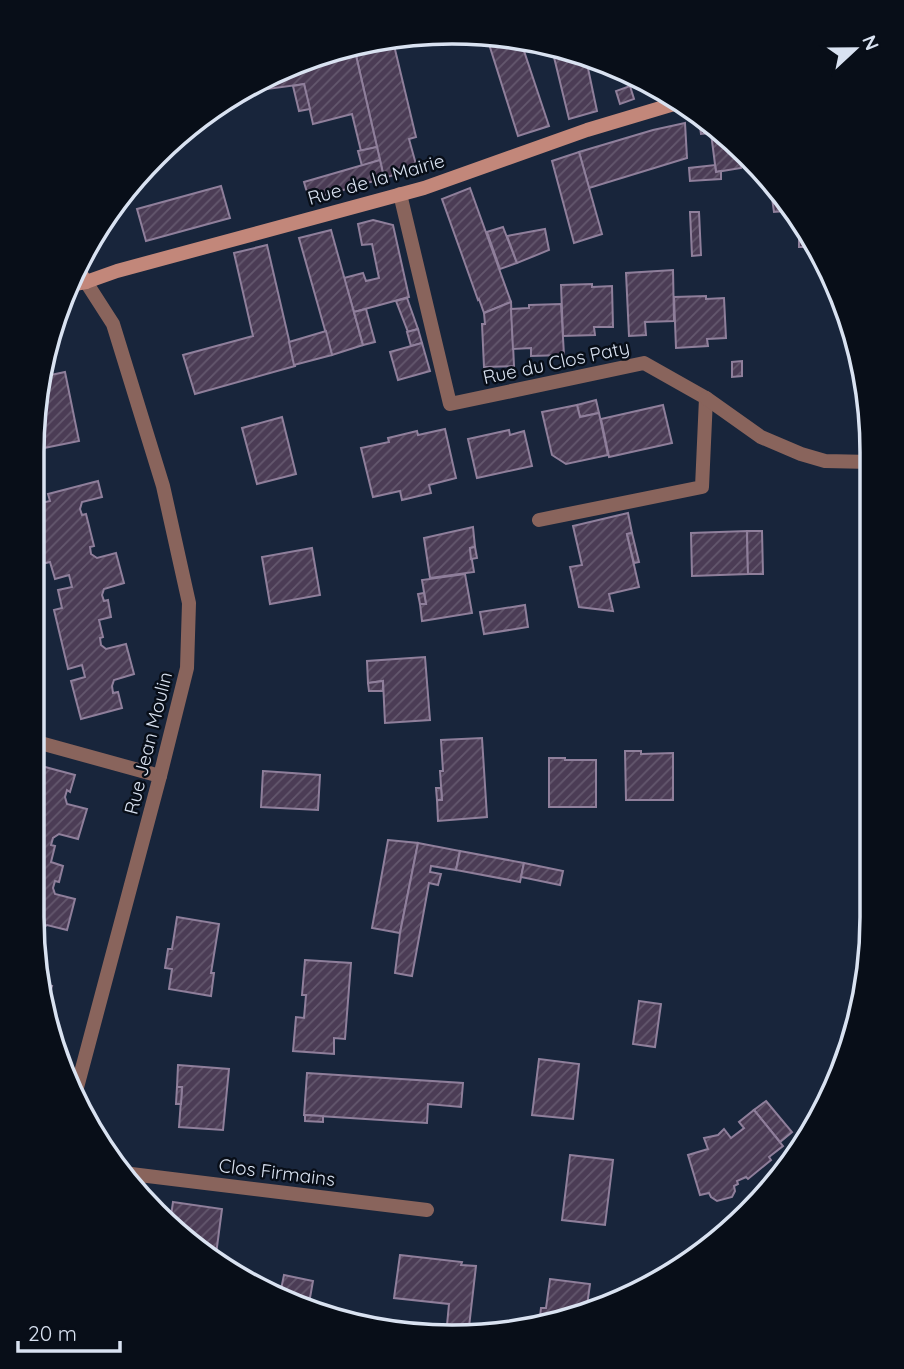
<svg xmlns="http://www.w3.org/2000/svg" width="904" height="1369" font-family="Quicksand,sans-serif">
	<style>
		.building { fill: url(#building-hatch); stroke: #8f7f9b; stroke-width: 2 }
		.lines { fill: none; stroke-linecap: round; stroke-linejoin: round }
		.street { stroke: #89645c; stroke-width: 14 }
		.secondary { stroke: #c2877a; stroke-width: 14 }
		.labels { text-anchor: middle; stroke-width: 5; stroke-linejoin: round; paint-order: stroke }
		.street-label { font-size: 19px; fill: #d9e2f1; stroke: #080e18 }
		.rim { fill: none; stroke: #d9e2f1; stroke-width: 3.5 }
	</style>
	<defs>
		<pattern id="building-hatch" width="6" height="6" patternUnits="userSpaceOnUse" patternTransform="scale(1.75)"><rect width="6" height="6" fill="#4b3c55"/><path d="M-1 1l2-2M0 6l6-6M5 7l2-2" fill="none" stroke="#64586e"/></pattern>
	</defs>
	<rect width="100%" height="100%" fill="#18253b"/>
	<g class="building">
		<polygon points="393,41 416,137 409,139 417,168 384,178 355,51"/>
		<polygon points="488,41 522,45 549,126 518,136"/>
		<polygon points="552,49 585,54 597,111 569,119"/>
		<polygon points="355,51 377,147 361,151 352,114 313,124 304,84 244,92 266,75"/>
		<polygon points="304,84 310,109 299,111 293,86"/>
		<polygon points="630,86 634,99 620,104 616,91"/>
		<polygon points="701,119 730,136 738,147 741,168 716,172 711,133 701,134 699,120"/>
		<polygon points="685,123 687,158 589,188 579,152 653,130"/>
		<polygon points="377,147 380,160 362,166 358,151"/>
		<polygon points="579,152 602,234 574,243 552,161"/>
		<polygon points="380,160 384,178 312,199 306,189 304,182"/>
		<polygon points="715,165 716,172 721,171 721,179 690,181 689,168"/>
		<polygon points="221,186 230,218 146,241 137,209"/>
		<polygon points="470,188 511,302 484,313 479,299 478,300 442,199"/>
		<polygon points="771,191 787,211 774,212"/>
		<polygon points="690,212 699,212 701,255 692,256"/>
		<polygon points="373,220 393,225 409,297 354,312 344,278 363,273 366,281 379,278 372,244 362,245 358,224"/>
		<polygon points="503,227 517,263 500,269 487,232"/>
		<polygon points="799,227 810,241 810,247 799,247"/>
		<polygon points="545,229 549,250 517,263 507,236"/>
		<polygon points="331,230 363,345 332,355 299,238"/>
		<polygon points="267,245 295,366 195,394 183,355 253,336 234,253"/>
		<polygon points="673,270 674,321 645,322 646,335 629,336 626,273"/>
		<polygon points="592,284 592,287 612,286 613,327 594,327 595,335 563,336 561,285"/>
		<polygon points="706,296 706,299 724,298 726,338 707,339 708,346 676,348 674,297"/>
		<polygon points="407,298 418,329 408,332 396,301"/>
		<polygon points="511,302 514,366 484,367 482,324 485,324 484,313"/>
		<polygon points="561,304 564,355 531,356 531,348 513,349 511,309 529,308 529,305"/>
		<polygon points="366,309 375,342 363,345 354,312"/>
		<polygon points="418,329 422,343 411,346 407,332"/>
		<polygon points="326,331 332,355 294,365 289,342"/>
		<polygon points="422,343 430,371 398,380 390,352"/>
		<polygon points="742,361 742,376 732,377 732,362"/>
		<polygon points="65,372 79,441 39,449 35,430 35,397 41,377"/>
		<polygon points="596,400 599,413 580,417 577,405"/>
		<polygon points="577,405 580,417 599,413 608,455 566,464 552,455 542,412"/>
		<polygon points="663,405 672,443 609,457 601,419"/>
		<polygon points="282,417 296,474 257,484 242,428"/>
		<polygon points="445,429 456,478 429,485 431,493 402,500 400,491 373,497 361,448 389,442 388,438 417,431 418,435"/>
		<polygon points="509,430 510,435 524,431 532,466 477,478 468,439"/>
		<polygon points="98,481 102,497 82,502 80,509 82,515 86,514 94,546 90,547 91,554 97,558 116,553 124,583 104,589 102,595 104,601 108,600 111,617 99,620 103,637 100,638 101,645 106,649 126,644 134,674 114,680 112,686 113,693 118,692 122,708 81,719 71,681 85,677 82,665 68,669 54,610 62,608 58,590 72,587 69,575 55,579 50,562 42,564 34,535 34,523 40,521 36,504 50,501 48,494"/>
		<polygon points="628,513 632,533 627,534 639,587 609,594 613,611 579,607 570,567 582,565 573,526"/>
		<polygon points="473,527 475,547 470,548 474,572 430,578 424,538"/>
		<polygon points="747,531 748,574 692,576 691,533"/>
		<polygon points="747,531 762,531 763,574 748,574"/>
		<polygon points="632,533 639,562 634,563 627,534"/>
		<polygon points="475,547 477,558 471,559 470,548"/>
		<polygon points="312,548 320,595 270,604 262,557"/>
		<polygon points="465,574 472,613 422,621 420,604 426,604 422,580"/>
		<polygon points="424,593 426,604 420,604 418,594"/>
		<polygon points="525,605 528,627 484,634 480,612"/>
		<polygon points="425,657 430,720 385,723 383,681 368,683 367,661"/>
		<polygon points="383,681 383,691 369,691 368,683"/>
		<polygon points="482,738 487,817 438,821 437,800 442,800 440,771 443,771 441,740"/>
		<polygon points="625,751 641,751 641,754 673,753 673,800 626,800"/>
		<polygon points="549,758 565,758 565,760 596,760 596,807 549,807"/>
		<polygon points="34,764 75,775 70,792 67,790 65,797 67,804 87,809 78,839 59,834 53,838 51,845 55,846 51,862 63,866 59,882 55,881 53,888 55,894 75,899 67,930 47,925 42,929 40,936 44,936 38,958 32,917 32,816 35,817 38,805 32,804 33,770"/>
		<polygon points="263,771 320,775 318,810 261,807"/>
		<polygon points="436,788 441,788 442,800 437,800"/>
		<polygon points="388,840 418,843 400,933 372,928"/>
		<polygon points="418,843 460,851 456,870 431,866 430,872 441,874 438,885 429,883 412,976 395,973 400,933"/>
		<polygon points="460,851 524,863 520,882 456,870"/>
		<polygon points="524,863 563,871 560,885 521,877"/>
		<polygon points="177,917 219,924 211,973 214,973 211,996 169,989 172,969 165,968 168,949 172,949"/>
		<polygon points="305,960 351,963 345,1039 334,1038 334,1054 293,1051 296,1017 304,1018 306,995 302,995"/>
		<polygon points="42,983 52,986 47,1002 45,1001"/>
		<polygon points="639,1001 661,1004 655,1047 633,1044"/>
		<polygon points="539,1059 579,1064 573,1119 532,1115"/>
		<polygon points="178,1065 229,1069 223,1130 179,1127 182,1087 177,1087"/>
		<polygon points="307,1073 463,1083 461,1107 428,1104 427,1123 304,1115"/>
		<polygon points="177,1087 182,1087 181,1104 176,1104"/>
		<polygon points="766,1101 792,1132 780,1142 754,1110"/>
		<polygon points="754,1110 783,1146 769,1157 771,1160 748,1179 746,1177 737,1181 738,1184 734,1186 735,1191 732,1197 717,1201 711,1197 709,1193 700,1195 688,1155 708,1149 704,1138 718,1135 724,1129 731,1138 744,1128 739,1122"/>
		<polygon points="305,1115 323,1116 323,1122 305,1121"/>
		<polygon points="570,1155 613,1160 605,1225 562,1220"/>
		<polygon points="173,1202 222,1209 215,1262 196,1250 170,1223"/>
		<polygon points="400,1255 462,1262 461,1265 476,1266 469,1327 447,1325 449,1304 394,1298"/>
		<polygon points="284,1275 313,1281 308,1309 291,1306 279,1299"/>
		<polygon points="550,1279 590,1284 586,1313 560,1323 539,1325 541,1308 546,1308"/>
	</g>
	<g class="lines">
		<g class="street">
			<polyline points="400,194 450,404 644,363 706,398 702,487 539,520"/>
			<polyline points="706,398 761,437 801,454 825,461 871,462"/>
			<polyline points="33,741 160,776"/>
			<polyline points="75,1095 160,776 187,668 189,603 163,486 113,324 86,282"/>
			<polyline points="123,1173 427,1210"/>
		</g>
		<g class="secondary">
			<polyline points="75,265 86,282"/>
			<polyline points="69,285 86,282 117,271 424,188 587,130 674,104"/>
		</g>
	</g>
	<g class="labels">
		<g class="street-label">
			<text transform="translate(376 179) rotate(-16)" y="7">Rue de la Mairie</text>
			<text transform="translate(556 362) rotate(-12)" y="7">Rue du Clos Paty</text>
			<text transform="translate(148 743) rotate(-76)" y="7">Rue Jean Moulin</text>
			<text transform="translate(277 1172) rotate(7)" y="7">Clos Firmains</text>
		</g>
	</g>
	<path d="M0 0H904V1369H0ZM452 44H452A408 408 0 0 1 860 452V917A408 408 0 0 1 452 1325H452A408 408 0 0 1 44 917V452A408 408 0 0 1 452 44Z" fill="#080e18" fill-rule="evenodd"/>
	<path class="rim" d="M452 44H452A408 408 0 0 1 860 452V917A408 408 0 0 1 452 1325H452A408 408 0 0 1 44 917V452A408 408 0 0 1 452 44Z"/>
	<g transform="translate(855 49) rotate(68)" stroke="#080e18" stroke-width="5" paint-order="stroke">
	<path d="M0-5L12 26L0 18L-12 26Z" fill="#d9e2f1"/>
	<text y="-10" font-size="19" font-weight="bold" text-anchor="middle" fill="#d9e2f1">N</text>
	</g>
	<path d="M18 1341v10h102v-10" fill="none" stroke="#d9e2f1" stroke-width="3.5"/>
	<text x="28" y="1341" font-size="21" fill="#d9e2f1" stroke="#080e18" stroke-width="5" paint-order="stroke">20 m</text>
</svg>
